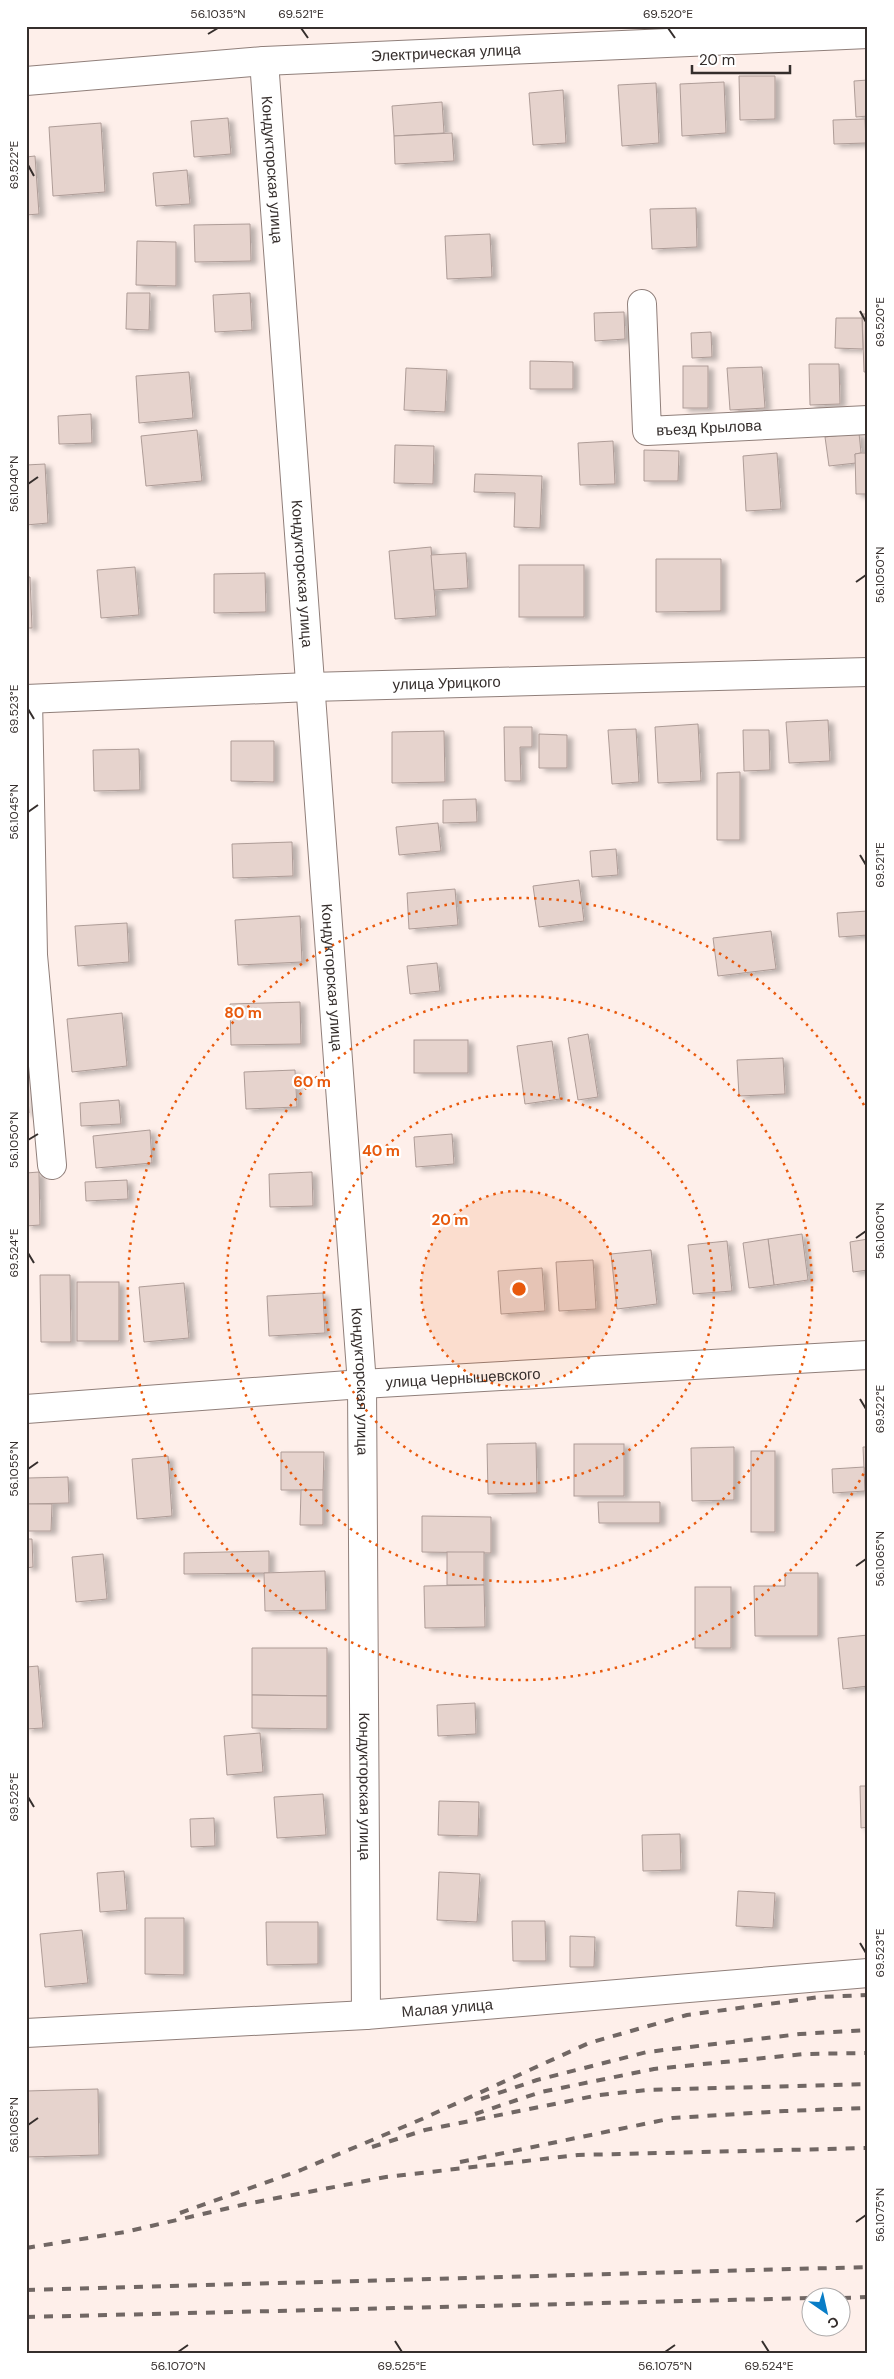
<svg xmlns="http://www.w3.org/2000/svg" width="894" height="2379" font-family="'DM Sans',sans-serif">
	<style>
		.building { fill: #e6d3cd; stroke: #ae9c97; filter: url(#shadow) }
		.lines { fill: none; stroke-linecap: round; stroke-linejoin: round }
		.minor-casing { stroke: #907f7a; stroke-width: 30 }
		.minor { stroke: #fff; stroke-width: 28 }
		.rail { stroke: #716764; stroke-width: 4; stroke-dasharray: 9 9; stroke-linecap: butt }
		.ticks { fill: none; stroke: #352e2c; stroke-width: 2 }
		.ring { fill: none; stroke: #e8590c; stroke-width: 2.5; stroke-dasharray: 2.5 5 }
		.labels { text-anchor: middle; stroke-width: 4.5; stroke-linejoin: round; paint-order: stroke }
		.street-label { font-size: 15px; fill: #352e2c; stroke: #fff }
		.centre { fill: #e8590c; stroke: #fff; stroke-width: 2.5 }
		.ring-label { font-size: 15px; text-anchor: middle; font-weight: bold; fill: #e8590c; stroke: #fff; stroke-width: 4.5; stroke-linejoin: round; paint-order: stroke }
		.neatline { fill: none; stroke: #352e2c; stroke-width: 2 }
		.ticks-label { font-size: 12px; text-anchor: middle; fill: #352e2c }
	</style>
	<defs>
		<filter id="shadow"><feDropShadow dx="5.5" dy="3" stdDeviation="2.5" flood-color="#0004"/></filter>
	</defs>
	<rect width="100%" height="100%" fill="#feefea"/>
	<g class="building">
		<polygon points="739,76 775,76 775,119 740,120"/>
		<polygon points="868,80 868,116 856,117 854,81"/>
		<polygon points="724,82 726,133 682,136 680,84"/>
		<polygon points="656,83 659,143 622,146 618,85"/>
		<polygon points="563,90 566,143 533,145 529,93"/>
		<polygon points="442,102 444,133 394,136 392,106"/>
		<polygon points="228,118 231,154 194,157 191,121"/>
		<polygon points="865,119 866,143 834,144 833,120"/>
		<polygon points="101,123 105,192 53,196 49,127"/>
		<polygon points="452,133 454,161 395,164 394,136"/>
		<polygon points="35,156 39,214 26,215 26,157"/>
		<polygon points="187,170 190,204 156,206 153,173"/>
		<polygon points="696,208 697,247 652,249 650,209"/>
		<polygon points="250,224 251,261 195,262 194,225"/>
		<polygon points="490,234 492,277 447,279 445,236"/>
		<polygon points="137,241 176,242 176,286 136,285"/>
		<polygon points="127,293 150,293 149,330 126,329"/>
		<polygon points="250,293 252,330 215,332 213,295"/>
		<polygon points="624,312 625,339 595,341 594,313"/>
		<polygon points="862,314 868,314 868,372 864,372"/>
		<polygon points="836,318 862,318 863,349 835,348"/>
		<polygon points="711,332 712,357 692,358 691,333"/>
		<polygon points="530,361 573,362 573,389 530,389"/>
		<polygon points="809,364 839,364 840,404 810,405"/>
		<rect x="683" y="366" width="25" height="42"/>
		<polygon points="762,367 765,408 730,410 727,368"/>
		<polygon points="406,368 447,370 445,412 404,410"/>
		<polygon points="189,372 193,418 139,423 136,376"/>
		<polygon points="91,414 92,443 59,444 58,416"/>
		<polygon points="197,430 202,481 146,486 141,436"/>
		<polygon points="859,433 861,453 855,454 856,463 829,466 825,437"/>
		<polygon points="613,441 615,484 580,485 578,443"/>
		<polygon points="395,445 434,446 433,484 394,483"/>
		<polygon points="644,450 679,451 678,481 644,481"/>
		<polygon points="777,453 781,509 746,511 743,456"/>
		<polygon points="861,453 868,453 868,494 856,494 855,454"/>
		<polygon points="45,464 48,523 26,525 26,465"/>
		<polygon points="475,474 542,476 540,528 514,527 515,493 474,492"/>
		<polygon points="431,547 436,616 395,619 389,551"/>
		<polygon points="466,553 468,588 434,590 431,555"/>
		<polygon points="656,559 721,559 721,611 656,612"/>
		<rect x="519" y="565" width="65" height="52"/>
		<polygon points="866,566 868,566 868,607 867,607"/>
		<polygon points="135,567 139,615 101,618 97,570"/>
		<polygon points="265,573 266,612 214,613 214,574"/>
		<polygon points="26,577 30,577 32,628 26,628"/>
		<polygon points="828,720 830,761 789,763 786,722"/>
		<polygon points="698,724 701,781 658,783 655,727"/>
		<polygon points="504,727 532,727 532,747 520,747 521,781 505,781"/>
		<polygon points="636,729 639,782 612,784 608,730"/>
		<polygon points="743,730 769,730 770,770 744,771"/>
		<polygon points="444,731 445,782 392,783 392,732"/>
		<polygon points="539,734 567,735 567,768 539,768"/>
		<polygon points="231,741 274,741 274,782 231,781"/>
		<polygon points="139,749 140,790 94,791 93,750"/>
		<polygon points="740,772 740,840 717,840 717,773"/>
		<polygon points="476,799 477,822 443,823 443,800"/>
		<polygon points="438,823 441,851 399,855 396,827"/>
		<polygon points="292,842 293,876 233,878 232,844"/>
		<polygon points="616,849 618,875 592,877 590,851"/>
		<polygon points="579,880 584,921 539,927 533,886"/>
		<polygon points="455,889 458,925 409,929 407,893"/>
		<polygon points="868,911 868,935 839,937 837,913"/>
		<polygon points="300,916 302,962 238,965 235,920"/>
		<polygon points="127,923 129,962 78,966 75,926"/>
		<polygon points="771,931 776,969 718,976 713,938"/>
		<polygon points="437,963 440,991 410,994 407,966"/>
		<polygon points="300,1002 301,1044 231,1045 230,1004"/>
		<polygon points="122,1013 127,1066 72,1072 67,1019"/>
		<polygon points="588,1034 598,1097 578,1100 568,1038"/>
		<rect x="414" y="1040" width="54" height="33"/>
		<polygon points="552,1041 560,1099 525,1104 517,1046"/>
		<polygon points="783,1058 785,1094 739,1096 737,1060"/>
		<polygon points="26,1067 29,1113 26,1113"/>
		<polygon points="295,1070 297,1107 246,1109 244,1072"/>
		<polygon points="119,1100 121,1124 81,1126 80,1103"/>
		<polygon points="150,1130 152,1163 96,1168 93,1136"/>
		<polygon points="452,1134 454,1164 416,1167 414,1137"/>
		<polygon points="39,1172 40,1225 26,1226 26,1173"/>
		<polygon points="312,1172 313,1206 270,1207 269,1174"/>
		<polygon points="127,1180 128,1199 86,1201 85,1182"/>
		<polygon points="802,1234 808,1280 774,1285 768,1239"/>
		<polygon points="768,1239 774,1285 749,1288 743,1243"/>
		<polygon points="868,1239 868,1270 853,1272 850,1242"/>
		<polygon points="727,1241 732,1291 693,1294 688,1245"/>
		<polygon points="651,1250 657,1304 617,1309 611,1254"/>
		<polygon points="593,1260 596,1309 559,1311 556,1262"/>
		<polygon points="542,1268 545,1311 501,1314 498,1271"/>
		<polygon points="40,1275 70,1275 71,1342 41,1342"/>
		<rect x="77" y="1282" width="42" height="59"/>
		<polygon points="184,1283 189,1338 144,1342 139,1287"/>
		<polygon points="323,1293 325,1333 269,1336 267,1296"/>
		<polygon points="536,1443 537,1493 488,1494 487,1444"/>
		<rect x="574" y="1444" width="50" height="52"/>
		<polygon points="734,1447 734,1500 692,1501 691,1448"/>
		<polygon points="863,1447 868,1447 868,1491 865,1491"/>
		<rect x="751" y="1451" width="24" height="81"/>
		<polygon points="281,1452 324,1452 323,1490 281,1490"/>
		<polygon points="168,1456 172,1516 137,1519 132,1459"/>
		<polygon points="864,1467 865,1491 833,1493 832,1469"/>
		<polygon points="68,1477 69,1503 28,1504 28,1478"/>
		<polygon points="301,1490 323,1490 323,1525 300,1525"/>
		<polygon points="598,1502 660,1502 660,1523 599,1523"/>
		<polygon points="28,1504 52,1504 51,1531 27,1531"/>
		<polygon points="422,1516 491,1517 491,1553 422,1552"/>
		<polygon points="26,1539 32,1539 33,1567 26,1568"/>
		<polygon points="269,1551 269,1573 184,1574 184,1553"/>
		<rect x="447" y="1552" width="37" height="33"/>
		<polygon points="103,1554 107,1599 76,1602 72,1557"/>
		<polygon points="325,1571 326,1610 265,1611 264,1573"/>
		<polygon points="785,1573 818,1573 818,1636 755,1636 754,1586 785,1586"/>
		<polygon points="484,1585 485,1627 425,1628 424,1586"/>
		<rect x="695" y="1587" width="36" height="61"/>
		<polygon points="868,1635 868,1686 843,1689 838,1638"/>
		<polygon points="252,1648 327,1648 327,1696 252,1695"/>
		<polygon points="38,1666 43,1728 26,1729 26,1667"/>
		<polygon points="252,1695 327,1696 327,1729 252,1728"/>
		<polygon points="475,1703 476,1734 438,1736 437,1705"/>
		<polygon points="260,1733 263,1772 227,1775 224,1736"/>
		<polygon points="860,1786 868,1786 868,1827 861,1828"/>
		<polygon points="323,1794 326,1835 277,1838 274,1797"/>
		<polygon points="439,1801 479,1802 478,1836 438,1835"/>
		<polygon points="214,1818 215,1846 191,1847 190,1819"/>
		<polygon points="680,1834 681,1870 643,1871 642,1835"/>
		<polygon points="124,1871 127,1910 100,1912 97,1873"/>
		<polygon points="439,1872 480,1874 477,1922 437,1920"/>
		<polygon points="738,1891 775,1893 773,1928 736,1926"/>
		<polygon points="145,1918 184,1918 184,1975 145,1974"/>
		<polygon points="512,1921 545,1921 546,1961 513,1961"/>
		<polygon points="266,1922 318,1922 318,1964 267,1965"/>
		<polygon points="82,1930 88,1983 45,1987 40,1934"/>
		<polygon points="570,1936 595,1937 594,1967 570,1967"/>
		<polygon points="98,2089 99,2155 27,2157 26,2091"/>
	</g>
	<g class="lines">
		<g class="minor-casing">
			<g id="minor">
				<path id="s1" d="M264,61L362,1384L366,2015"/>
				<path id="s2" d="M26,81L264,61L868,34"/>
				<path id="s3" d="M642,304L647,431L868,420"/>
				<path id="s4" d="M26,699L310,687L868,672"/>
				<polyline points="28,699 33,955 52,1165"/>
				<path id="s5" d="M26,1409L362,1384L868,1355"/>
				<path id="s6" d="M26,2033L366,2015L868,1973"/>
			</g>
		</g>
		<use href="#minor" class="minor"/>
		<g class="rail">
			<polyline points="481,2099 537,2080 647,2052 800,2034 868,2030"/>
			<polyline points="475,2114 541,2092 654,2069 804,2054 868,2053"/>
			<polyline points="372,2147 425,2130 599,2095 647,2090 868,2084"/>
			<polyline points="460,2162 673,2118 785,2111 868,2108"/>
			<polyline points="180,2213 301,2170 422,2119 589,2043 687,2015 820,1997 868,1995"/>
			<polyline points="26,2248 125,2232 246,2204 386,2177 578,2155 868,2148"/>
			<polyline points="26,2290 868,2267"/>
			<polyline points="842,2298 868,2297"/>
			<polyline points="26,2317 812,2298"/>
		</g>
	</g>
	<path class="ticks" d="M301,28L308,38M668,28L675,38M208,34L218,28M28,165L34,176M860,311L866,322M28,484L38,477M856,582L866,575M28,709L34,719M28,812L38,805M860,855L866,865M28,1140L38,1134M856,1238L866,1231M28,1253L34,1263M860,1399L866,1409M28,1469L38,1462M856,1566L866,1559M28,1797L34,1807M860,1943L866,1953M28,2125L38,2118M856,2222L866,2215M395,2341L402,2352M762,2341L769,2352M178,2352L188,2345M665,2352L675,2345"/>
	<circle cx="519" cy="1289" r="98" fill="#e8590c" fill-opacity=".12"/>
	<g class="ring">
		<circle cx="519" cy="1289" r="98"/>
		<circle cx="519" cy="1289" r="195"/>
		<circle cx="519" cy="1289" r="293"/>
		<path d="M867 1467A391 391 0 1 1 867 1111"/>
	</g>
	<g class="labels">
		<g class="street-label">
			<text dy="5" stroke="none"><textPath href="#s2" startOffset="421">Электрическая улица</textPath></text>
			<text dy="5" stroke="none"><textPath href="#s1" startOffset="109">Кондукторская улица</textPath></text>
			<text dy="5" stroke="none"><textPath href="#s3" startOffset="189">въезд Крылова</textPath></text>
			<text dy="5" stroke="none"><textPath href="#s1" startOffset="514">Кондукторская улица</textPath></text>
			<text dy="5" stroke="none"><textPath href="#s4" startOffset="421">улица Урицкого</textPath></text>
			<text dy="5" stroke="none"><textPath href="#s1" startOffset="919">Кондукторская улица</textPath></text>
			<text dy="5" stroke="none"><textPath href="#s5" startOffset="438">улица Чернышевского</textPath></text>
			<text dy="5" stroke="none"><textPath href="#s1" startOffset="1324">Кондукторская улица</textPath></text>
			<text dy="5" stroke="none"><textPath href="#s1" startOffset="1729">Кондукторская улица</textPath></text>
			<text dy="5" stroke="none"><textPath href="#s6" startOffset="422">Малая улица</textPath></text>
		</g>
	</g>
	<circle cx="519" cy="1289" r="8" class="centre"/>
	<g class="ring-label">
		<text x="243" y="1018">80 m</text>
		<text x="312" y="1087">60 m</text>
		<text x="381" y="1156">40 m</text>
		<text x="450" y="1225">20 m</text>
	</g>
	<rect width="894" height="2379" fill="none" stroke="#ffffff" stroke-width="55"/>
	<g transform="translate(826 2312) rotate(146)"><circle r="24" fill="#ffffff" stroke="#aeabab"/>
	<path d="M0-4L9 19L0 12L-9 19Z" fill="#087dc7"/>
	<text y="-8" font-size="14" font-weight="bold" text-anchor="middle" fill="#352e2c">С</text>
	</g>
	<path d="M692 65v8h98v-8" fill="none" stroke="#352e2c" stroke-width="2.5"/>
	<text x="699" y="65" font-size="15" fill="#352e2c" stroke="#ffffff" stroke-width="4" paint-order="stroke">20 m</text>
	<rect x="28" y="28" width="838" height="2324" class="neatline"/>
	<g class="ticks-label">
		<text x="218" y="18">56.1035°N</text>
		<text x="301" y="18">69.521°E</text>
		<text x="668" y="18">69.520°E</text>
		<text transform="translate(14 165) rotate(-90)" y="4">69.522°E</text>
		<text transform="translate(880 322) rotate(-90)" y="4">69.520°E</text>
		<text transform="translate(14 484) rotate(-90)" y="4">56.1040°N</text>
		<text transform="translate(880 575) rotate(-90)" y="4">56.1050°N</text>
		<text transform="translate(14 709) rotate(-90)" y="4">69.523°E</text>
		<text transform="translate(14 812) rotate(-90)" y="4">56.1045°N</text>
		<text transform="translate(880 865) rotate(-90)" y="4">69.521°E</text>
		<text transform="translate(14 1140) rotate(-90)" y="4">56.1050°N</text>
		<text transform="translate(880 1231) rotate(-90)" y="4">56.1060°N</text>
		<text transform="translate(14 1253) rotate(-90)" y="4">69.524°E</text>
		<text transform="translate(880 1409) rotate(-90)" y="4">69.522°E</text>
		<text transform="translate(14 1469) rotate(-90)" y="4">56.1055°N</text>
		<text transform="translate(880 1559) rotate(-90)" y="4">56.1065°N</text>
		<text transform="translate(14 1797) rotate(-90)" y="4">69.525°E</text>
		<text transform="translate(880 1953) rotate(-90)" y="4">69.523°E</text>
		<text transform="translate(14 2125) rotate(-90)" y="4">56.1065°N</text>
		<text transform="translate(880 2215) rotate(-90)" y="4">56.1075°N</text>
		<text x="178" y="2370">56.1070°N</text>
		<text x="402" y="2370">69.525°E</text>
		<text x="665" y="2370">56.1075°N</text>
		<text x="769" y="2370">69.524°E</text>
	</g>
</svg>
